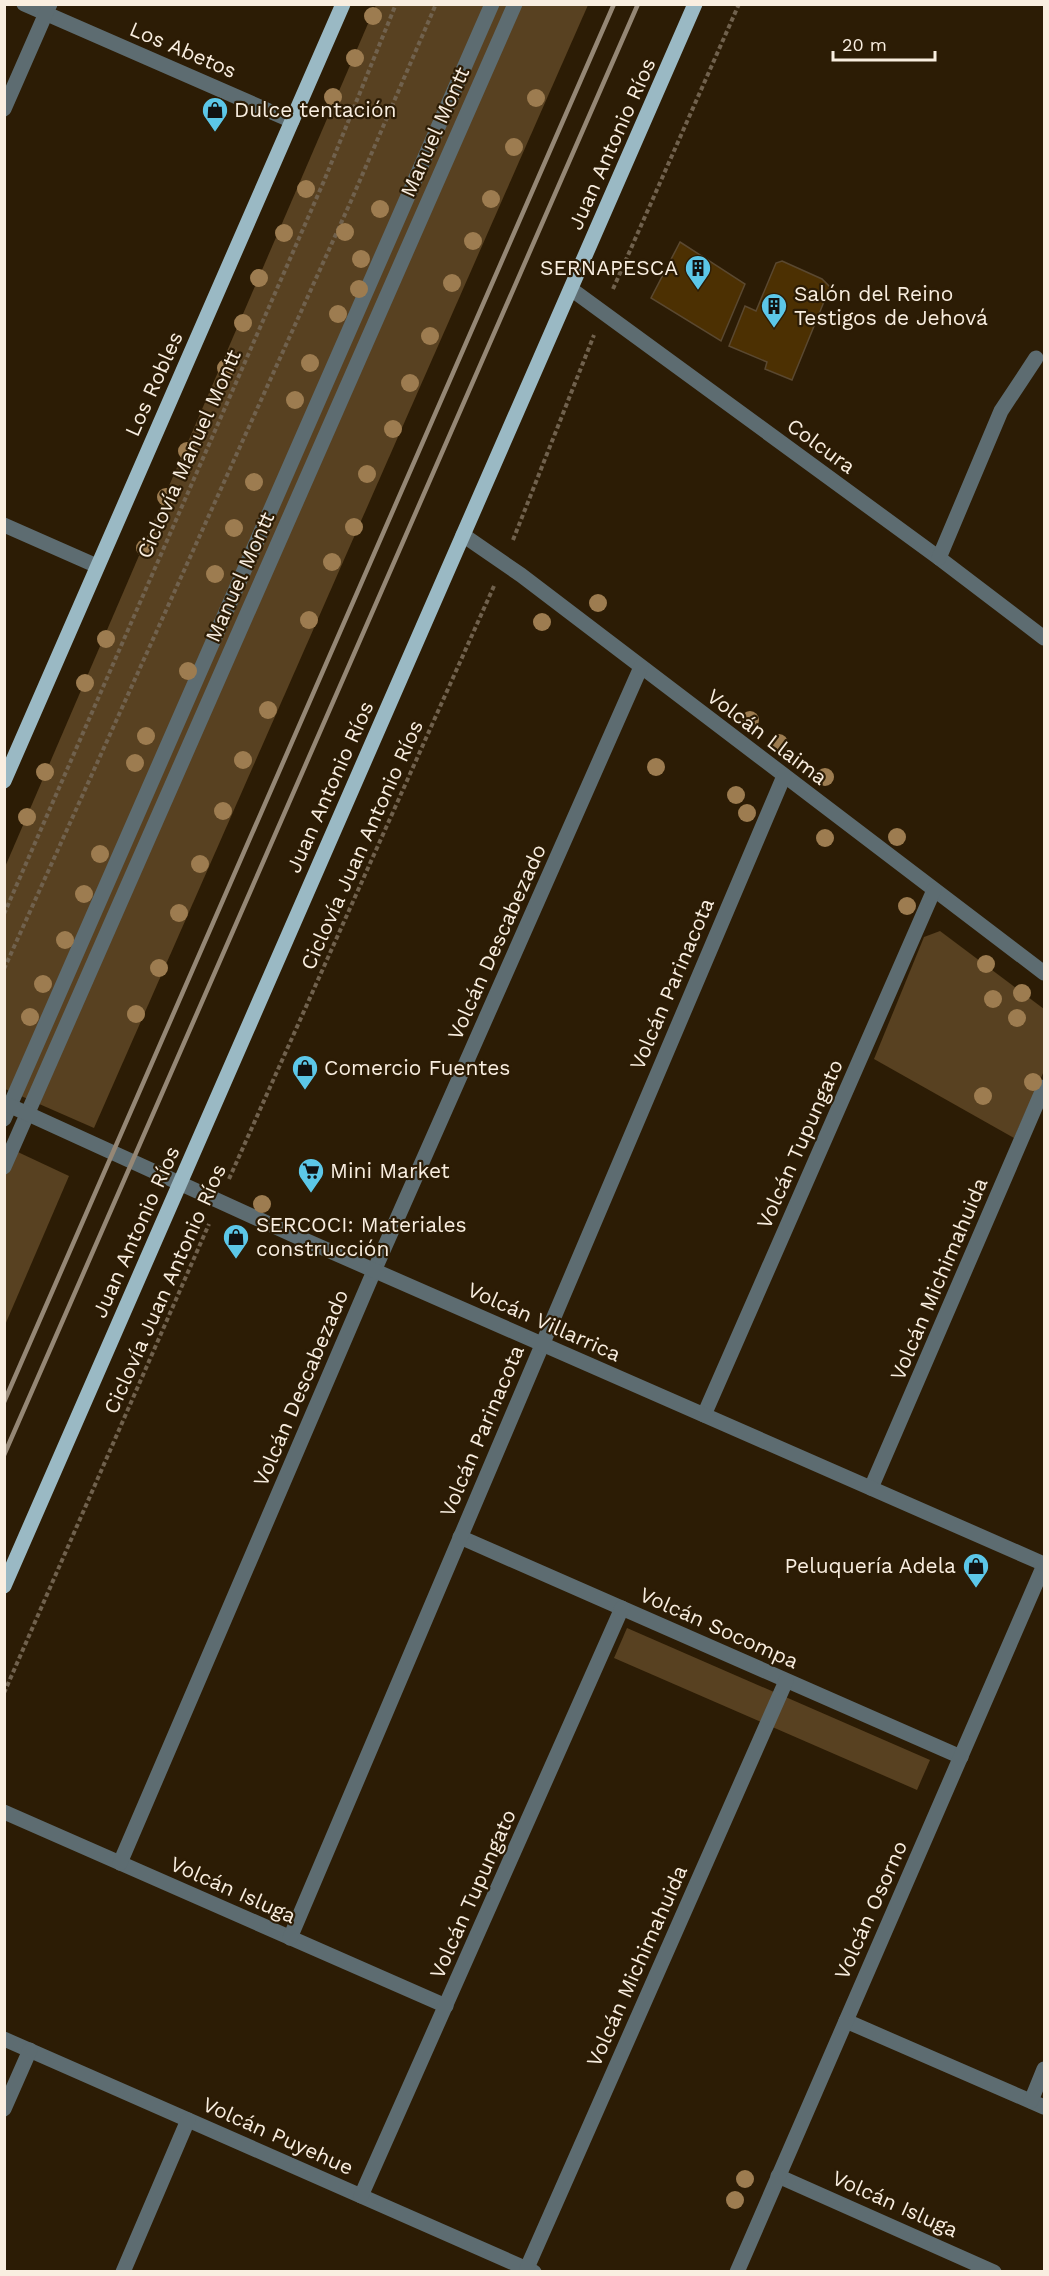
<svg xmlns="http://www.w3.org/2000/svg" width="1049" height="2276" font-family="'Work Sans',sans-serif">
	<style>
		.green { fill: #584121 }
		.building { fill: #4c3002; stroke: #5a4830; stroke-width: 1.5 }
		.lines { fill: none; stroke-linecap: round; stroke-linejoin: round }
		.path { stroke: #70614d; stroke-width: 4; stroke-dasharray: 4.5 3; stroke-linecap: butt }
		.service { stroke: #5d6c71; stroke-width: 15 }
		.minor { stroke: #5d6c71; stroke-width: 15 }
		.tertiary { stroke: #5d6c71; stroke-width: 15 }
		.primary { stroke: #9ab9c4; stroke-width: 15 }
		.rail { stroke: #958775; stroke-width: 4.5 }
		.tree { fill: #9d7c50 }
		.labels { text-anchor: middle; stroke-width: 4.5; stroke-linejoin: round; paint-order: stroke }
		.street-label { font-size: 21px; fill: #f9eee0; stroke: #2c1c05 }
		.poi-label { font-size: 21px; fill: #f9eee0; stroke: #2c1c05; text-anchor: start }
	</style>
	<rect width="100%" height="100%" fill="#2c1c05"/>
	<g class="green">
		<polygon points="376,5 588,5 94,1128 5,1089 5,867"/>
		<polygon points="940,931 1044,1009 1044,1071 1014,1138 874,1059 924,937"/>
		<polygon points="5,1146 69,1176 5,1325"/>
		<polygon points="627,1628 930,1760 917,1790 614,1658"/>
	</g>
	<g class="building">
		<polygon points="680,242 745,284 721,341 651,298"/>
		<polygon points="782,261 822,279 830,287 792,380 765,369 767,362 729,346 745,306 756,311 776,263"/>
	</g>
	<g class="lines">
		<g class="path">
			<polyline points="613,289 739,4"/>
			<polyline points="513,540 594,335"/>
			<polyline points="4,914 324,181 396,4"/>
			<polyline points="4,969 351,201 436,4"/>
			<polyline points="229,1179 494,586"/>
			<polyline points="4,1693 209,1224"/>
		</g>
		<g class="service">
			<polyline points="4,1119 492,4"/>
			<polyline points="4,1167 515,4"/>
		</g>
		<g class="minor">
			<polyline points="24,4 292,121"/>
			<polyline points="4,109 50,4"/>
			<polyline points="571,289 939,558 1044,638"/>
			<polyline points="4,525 97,566"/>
			<polyline points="463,535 521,575 1044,973"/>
			<polyline points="939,558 1001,411 1036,358"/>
			<polyline points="704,1415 934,890"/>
			<polyline points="871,1488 1044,1087"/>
			<polyline points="460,1537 961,1757"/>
			<polyline points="4,1812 446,2006"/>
			<polyline points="120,1863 374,1271 641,667"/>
			<polyline points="290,1938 784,776"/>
			<polyline points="846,2021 1044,2107"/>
			<polyline points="4,2039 534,2272"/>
			<polyline points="1031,2101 1044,2069"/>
			<polyline points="4,2109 30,2050"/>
			<polyline points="778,2176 994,2272"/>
			<polyline points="361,2196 622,1608"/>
			<polyline points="527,2268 786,1681"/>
			<polyline points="123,2272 188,2120"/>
			<polyline points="737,2272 1044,1565"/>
		</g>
		<polyline class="tertiary" points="4,1103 291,1234 1044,1564"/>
		<g class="primary">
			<polyline points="4,781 343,4"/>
			<polyline points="4,1586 695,4"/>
		</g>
		<g class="rail">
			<polyline points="4,1402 614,4"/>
			<polyline points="4,1455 638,4"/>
		</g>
	</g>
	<g class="tree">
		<circle cx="373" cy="16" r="9"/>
		<circle cx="355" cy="58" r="9"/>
		<circle cx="333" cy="97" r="9"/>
		<circle cx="536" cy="98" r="9"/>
		<circle cx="514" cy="147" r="9"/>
		<circle cx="306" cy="189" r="9"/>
		<circle cx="491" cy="199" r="9"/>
		<circle cx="380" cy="209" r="9"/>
		<circle cx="345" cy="232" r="9"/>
		<circle cx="284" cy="233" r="9"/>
		<circle cx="473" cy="241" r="9"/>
		<circle cx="361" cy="259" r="9"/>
		<circle cx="259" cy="278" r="9"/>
		<circle cx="452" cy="283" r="9"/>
		<circle cx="359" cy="289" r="9"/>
		<circle cx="338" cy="314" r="9"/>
		<circle cx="243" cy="323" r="9"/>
		<circle cx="430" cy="336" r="9"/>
		<circle cx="310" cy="363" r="9"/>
		<circle cx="226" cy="368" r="9"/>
		<circle cx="410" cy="383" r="9"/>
		<circle cx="295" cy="400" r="9"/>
		<circle cx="393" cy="429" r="9"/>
		<circle cx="187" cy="451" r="9"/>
		<circle cx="367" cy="474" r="9"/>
		<circle cx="254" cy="482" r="9"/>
		<circle cx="166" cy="497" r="9"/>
		<circle cx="354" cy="527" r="9"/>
		<circle cx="234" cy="528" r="9"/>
		<circle cx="145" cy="548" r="9"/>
		<circle cx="332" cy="562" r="9"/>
		<circle cx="215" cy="574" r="9"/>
		<circle cx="598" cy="603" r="9"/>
		<circle cx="309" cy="620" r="9"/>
		<circle cx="542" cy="622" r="9"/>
		<circle cx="106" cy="639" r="9"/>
		<circle cx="188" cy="671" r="9"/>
		<circle cx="85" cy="683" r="9"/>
		<circle cx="268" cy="710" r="9"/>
		<circle cx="750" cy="720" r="9"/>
		<circle cx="146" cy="736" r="9"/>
		<circle cx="779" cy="743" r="9"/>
		<circle cx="243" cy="760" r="9"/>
		<circle cx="135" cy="763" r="9"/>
		<circle cx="656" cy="767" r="9"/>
		<circle cx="45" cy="772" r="9"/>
		<circle cx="825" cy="777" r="9"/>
		<circle cx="736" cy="795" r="9"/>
		<circle cx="223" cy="811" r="9"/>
		<circle cx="747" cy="813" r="9"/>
		<circle cx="27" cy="817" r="9"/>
		<circle cx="897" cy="837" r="9"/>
		<circle cx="825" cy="838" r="9"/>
		<circle cx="100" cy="854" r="9"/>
		<circle cx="200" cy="864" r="9"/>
		<circle cx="84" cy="894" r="9"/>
		<circle cx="907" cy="906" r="9"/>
		<circle cx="179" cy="913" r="9"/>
		<circle cx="65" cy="940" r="9"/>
		<circle cx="986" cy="964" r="9"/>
		<circle cx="159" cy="968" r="9"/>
		<circle cx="43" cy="984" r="9"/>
		<circle cx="1022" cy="993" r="9"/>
		<circle cx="993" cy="999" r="9"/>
		<circle cx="136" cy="1014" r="9"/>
		<circle cx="30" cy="1017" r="9"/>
		<circle cx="1017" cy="1018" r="9"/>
		<circle cx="1033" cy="1082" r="9"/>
		<circle cx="983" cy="1096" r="9"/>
		<circle cx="262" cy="1204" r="9"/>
		<circle cx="745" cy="2179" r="9"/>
		<circle cx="735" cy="2200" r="9"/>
	</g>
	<defs>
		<g id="shop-pin" transform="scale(1.35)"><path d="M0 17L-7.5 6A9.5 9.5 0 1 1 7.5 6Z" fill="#5cc7e8" stroke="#2c1c05"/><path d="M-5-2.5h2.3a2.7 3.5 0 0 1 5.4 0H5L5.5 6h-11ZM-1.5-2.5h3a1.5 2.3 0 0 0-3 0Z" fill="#111"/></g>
		<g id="building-pin" transform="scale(1.35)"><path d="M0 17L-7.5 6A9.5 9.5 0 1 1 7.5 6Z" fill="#5cc7e8" stroke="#2c1c05"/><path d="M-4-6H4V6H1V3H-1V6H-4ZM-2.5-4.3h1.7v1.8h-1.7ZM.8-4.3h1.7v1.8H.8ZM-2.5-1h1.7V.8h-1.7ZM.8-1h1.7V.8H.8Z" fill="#111"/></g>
		<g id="supermarket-pin" transform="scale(1.35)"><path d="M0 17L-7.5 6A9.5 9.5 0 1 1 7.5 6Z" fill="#5cc7e8" stroke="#2c1c05"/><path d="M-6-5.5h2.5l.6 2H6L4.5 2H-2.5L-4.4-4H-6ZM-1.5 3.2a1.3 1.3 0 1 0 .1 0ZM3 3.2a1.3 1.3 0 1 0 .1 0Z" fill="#111"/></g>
	</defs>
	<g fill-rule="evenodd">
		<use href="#shop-pin" x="215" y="110"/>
		<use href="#building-pin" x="698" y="268"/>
		<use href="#building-pin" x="774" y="306"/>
		<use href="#shop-pin" x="305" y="1068"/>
		<use href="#supermarket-pin" x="311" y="1171"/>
		<use href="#shop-pin" x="236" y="1237"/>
		<use href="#shop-pin" x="976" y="1566"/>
	</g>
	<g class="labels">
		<g class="street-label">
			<text transform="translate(183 50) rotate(23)" y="7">Los Abetos</text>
			<text transform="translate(435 132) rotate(-66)" y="7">Manuel Montt</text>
			<text transform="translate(612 144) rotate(-66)" y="7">Juan Antonio Ríos</text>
			<text transform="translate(154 384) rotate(-66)" y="7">Los Robles</text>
			<text transform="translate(821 446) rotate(36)" y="7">Colcura</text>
			<text transform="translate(189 454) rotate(-66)" y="7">Ciclovía Manuel Montt</text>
			<text transform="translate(240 577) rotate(-66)" y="7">Manuel Montt</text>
			<text transform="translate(767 737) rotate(37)" y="7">Volcán Llaima</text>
			<text transform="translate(330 787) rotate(-66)" y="7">Juan Antonio Ríos</text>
			<text transform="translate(362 845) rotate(-66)" y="7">Ciclovía Juan Antonio Ríos</text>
			<text transform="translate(497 942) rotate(-66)" y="7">Volcán Descabezado</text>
			<text transform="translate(672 984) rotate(-67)" y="7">Volcán Parinacota</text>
			<text transform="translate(800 1144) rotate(-66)" y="7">Volcán Tupungato</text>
			<text transform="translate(136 1232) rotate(-66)" y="7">Juan Antonio Ríos</text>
			<text transform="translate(939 1279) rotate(-67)" y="7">Volcán Michimahuida</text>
			<text transform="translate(165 1289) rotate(-66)" y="7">Ciclovía Juan Antonio Ríos</text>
			<text transform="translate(544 1322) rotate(24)" y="7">Volcán Villarrica</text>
			<text transform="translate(301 1388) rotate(-67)" y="7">Volcán Descabezado</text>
			<text transform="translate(482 1431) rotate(-67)" y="7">Volcán Parinacota</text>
			<text transform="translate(719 1628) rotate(24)" y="7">Volcán Socompa</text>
			<text transform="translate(233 1890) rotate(24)" y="7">Volcán Isluga</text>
			<text transform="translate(473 1894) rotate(-66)" y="7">Volcán Tupungato</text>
			<text transform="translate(871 1910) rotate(-66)" y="7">Volcán Osorno</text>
			<text transform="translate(637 1966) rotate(-66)" y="7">Volcán Michimahuida</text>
			<text transform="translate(278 2136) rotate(24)" y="7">Volcán Puyehue</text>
			<text transform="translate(895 2204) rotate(24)" y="7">Volcán Isluga</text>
		</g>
		<g class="poi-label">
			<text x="234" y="117">Dulce tentación</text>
			<text x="678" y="275" text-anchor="end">SERNAPESCA</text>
			<text x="794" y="301">Salón del Reino<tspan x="794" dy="24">Testigos de Jehová</tspan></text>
			<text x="324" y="1075">Comercio Fuentes</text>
			<text x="330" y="1178">Mini Market</text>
			<text x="256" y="1232">SERCOCI: Materiales<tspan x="256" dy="24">construcción</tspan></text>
			<text x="956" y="1573" text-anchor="end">Peluquería Adela</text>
		</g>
	</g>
	<rect width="1049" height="2276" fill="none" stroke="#f9eee0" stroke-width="12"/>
	<path d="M833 51v9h102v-9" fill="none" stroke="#f9eee0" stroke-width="3"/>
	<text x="842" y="51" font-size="18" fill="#f9eee0" stroke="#2c1c05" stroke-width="4.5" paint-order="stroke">20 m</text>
</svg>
